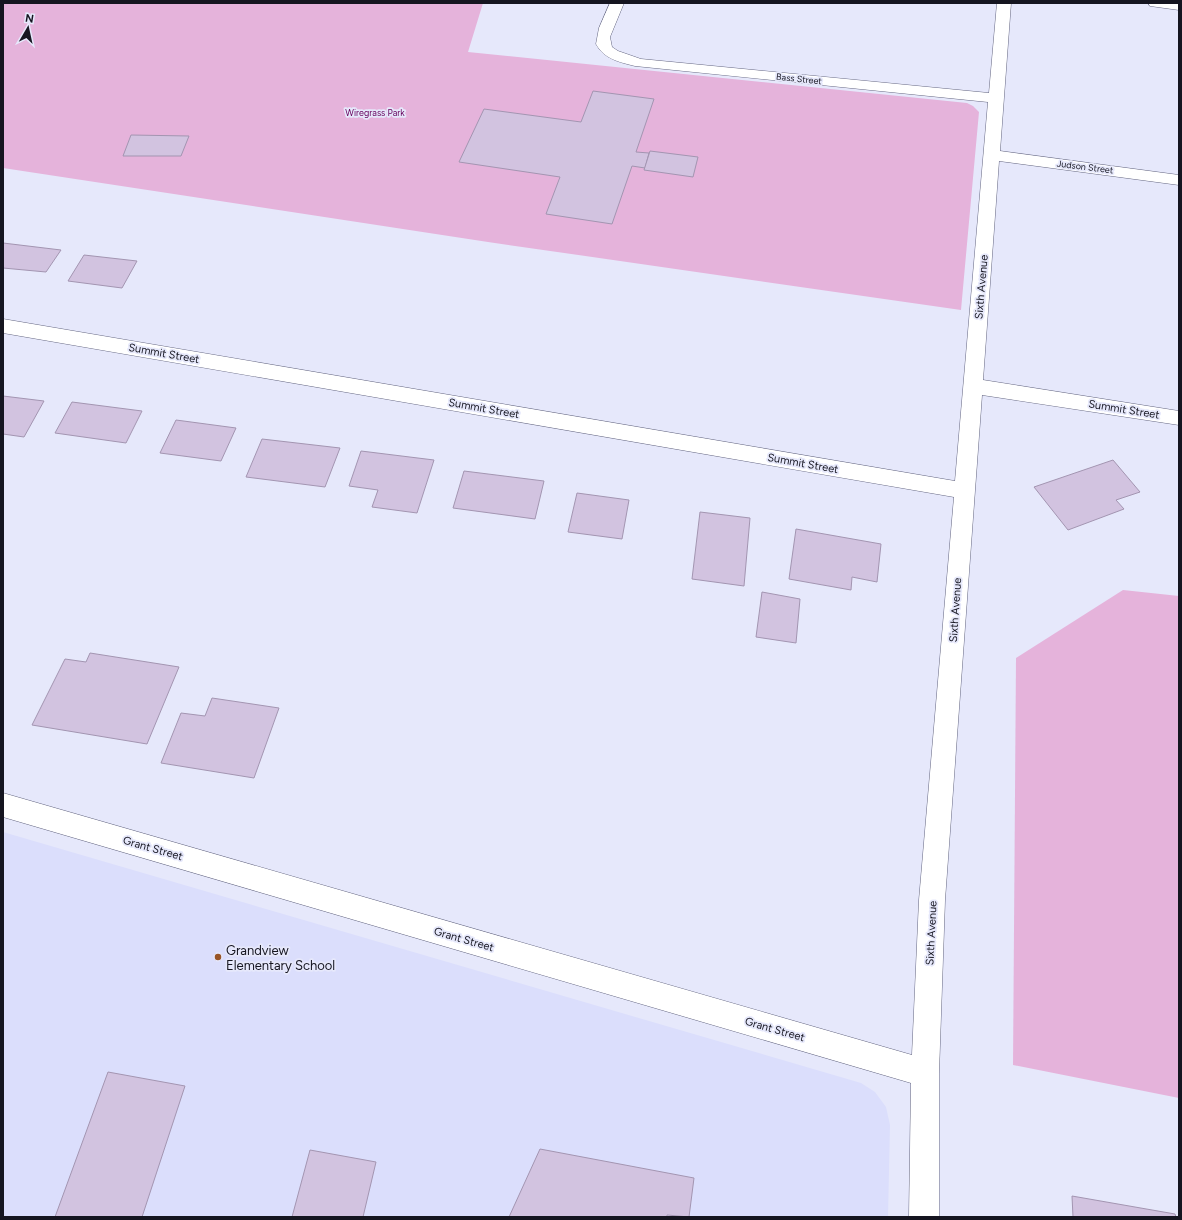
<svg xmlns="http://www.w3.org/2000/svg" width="1182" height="1220" font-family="Figtree,sans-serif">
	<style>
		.built { fill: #dbdefc }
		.green { fill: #e5b3db }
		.building { fill: #d2c3e0; stroke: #a395b1 }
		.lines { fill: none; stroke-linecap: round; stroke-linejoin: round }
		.minor-casing { stroke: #646681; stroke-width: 1 }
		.minor { fill: #fff; fill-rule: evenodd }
		.poi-dot { fill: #985427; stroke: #e6e8fb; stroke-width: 1.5 }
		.labels { text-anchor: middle; stroke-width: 3.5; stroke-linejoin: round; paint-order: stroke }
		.far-street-label { font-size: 9px; fill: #151520; stroke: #e6e8fb }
		.far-park-label { font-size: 9px; fill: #66005c; stroke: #e6e8fb }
		.street-label { font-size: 11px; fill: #151520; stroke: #e6e8fb }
		.near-poi-label { font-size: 13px; fill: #151520; stroke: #e6e8fb; text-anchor: start }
	</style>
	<rect width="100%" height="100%" fill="#e6e8fb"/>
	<polygon class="built" points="3,832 861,1083 875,1092 886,1107 890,1125 888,1217 3,1217"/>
	<g class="green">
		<polygon points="3,3 483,3 468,52 967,103 973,106 979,112 961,310 488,242 3,168"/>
		<polygon points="1123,590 1179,596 1179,1098 1013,1065 1016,658"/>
	</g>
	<g class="building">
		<polygon points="593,91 654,99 636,152 649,153 645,168 632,166 612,224 546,214 560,177 459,162 484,109 581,122"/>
		<polygon points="131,135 189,136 181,156 123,156"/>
		<polygon points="650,151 698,157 693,177 644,170"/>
		<polygon points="3,243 61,250 46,272 3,268"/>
		<polygon points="84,255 137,261 122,288 68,281"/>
		<polygon points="3,396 44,401 24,437 3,434"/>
		<polygon points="72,402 142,411 126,443 55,433"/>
		<polygon points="176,420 236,428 221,461 160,453"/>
		<polygon points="262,439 340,448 325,487 246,477"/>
		<polygon points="361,451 434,460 417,513 372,507 378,490 349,486"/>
		<polygon points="1113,460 1140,492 1116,500 1124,509 1068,530 1034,487"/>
		<polygon points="464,471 544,481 535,519 453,508"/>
		<polygon points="577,493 629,500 622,539 568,532"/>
		<polygon points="700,512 750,518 744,586 692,579"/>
		<polygon points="796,529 881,544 877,582 852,577 851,590 789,579"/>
		<polygon points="762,592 800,599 796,643 756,637"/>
		<polygon points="90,653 179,667 147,744 32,725 65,659 86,662"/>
		<polygon points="212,698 279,708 254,778 161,763 181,713 205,716"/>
		<polygon points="108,1072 185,1086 142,1217 55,1217"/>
		<polygon points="540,1149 694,1178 689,1217 667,1215 667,1217 509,1217"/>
		<polygon points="310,1150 376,1162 363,1217 292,1217"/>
		<polygon points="1072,1196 1175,1214 1176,1217 1073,1217"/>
	</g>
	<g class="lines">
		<g class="minor-casing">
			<g id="minor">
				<path d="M610,3H624L610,37L612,47L618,51L641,59L989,93L997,3H1011L1000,151L1179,175V185L999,161L983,380L1179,411V425L982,395L945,900L939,1073V1217H909L911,1083L3,817V793L912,1055L919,900L954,497L3,333V319L955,481L988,102L635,66C619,62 604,59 596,44L599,28Z"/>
				<polygon points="1148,3 1179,3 1179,10 1150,6"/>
			</g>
		</g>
		<use href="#minor" class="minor"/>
	</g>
	<circle class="poi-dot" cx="218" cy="957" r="4"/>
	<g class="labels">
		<g class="far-street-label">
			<text transform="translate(799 79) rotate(6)" y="3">Bass Street</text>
			<text transform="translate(1085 167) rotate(7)" y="3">Judson Street</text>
		</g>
		<g class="far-park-label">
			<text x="375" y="116">Wiregrass Park</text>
		</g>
		<g class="street-label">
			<text transform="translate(981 287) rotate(-85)" y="4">Sixth Avenue</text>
			<text transform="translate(164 353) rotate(10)" y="4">Summit Street</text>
			<text transform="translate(484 408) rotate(10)" y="4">Summit Street</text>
			<text transform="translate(1124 409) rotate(9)" y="4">Summit Street</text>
			<text transform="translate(803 463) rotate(10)" y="4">Summit Street</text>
			<text transform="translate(955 610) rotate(-86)" y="4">Sixth Avenue</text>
			<text transform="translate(153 848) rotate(16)" y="4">Grant Street</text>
			<text transform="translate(931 933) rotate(-87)" y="4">Sixth Avenue</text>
			<text transform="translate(464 939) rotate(16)" y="4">Grant Street</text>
			<text transform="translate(775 1029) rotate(16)" y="4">Grant Street</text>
		</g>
		<g class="near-poi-label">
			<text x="226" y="955">Grandview<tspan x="226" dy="15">Elementary School</tspan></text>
		</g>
	</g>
	<rect width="1182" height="1220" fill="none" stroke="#151520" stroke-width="8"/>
	<g transform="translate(28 28) rotate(9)" stroke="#e6e8fb" stroke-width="3" paint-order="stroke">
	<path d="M0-3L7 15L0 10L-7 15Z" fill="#151520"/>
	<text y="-6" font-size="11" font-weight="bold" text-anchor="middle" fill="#151520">N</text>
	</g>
</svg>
